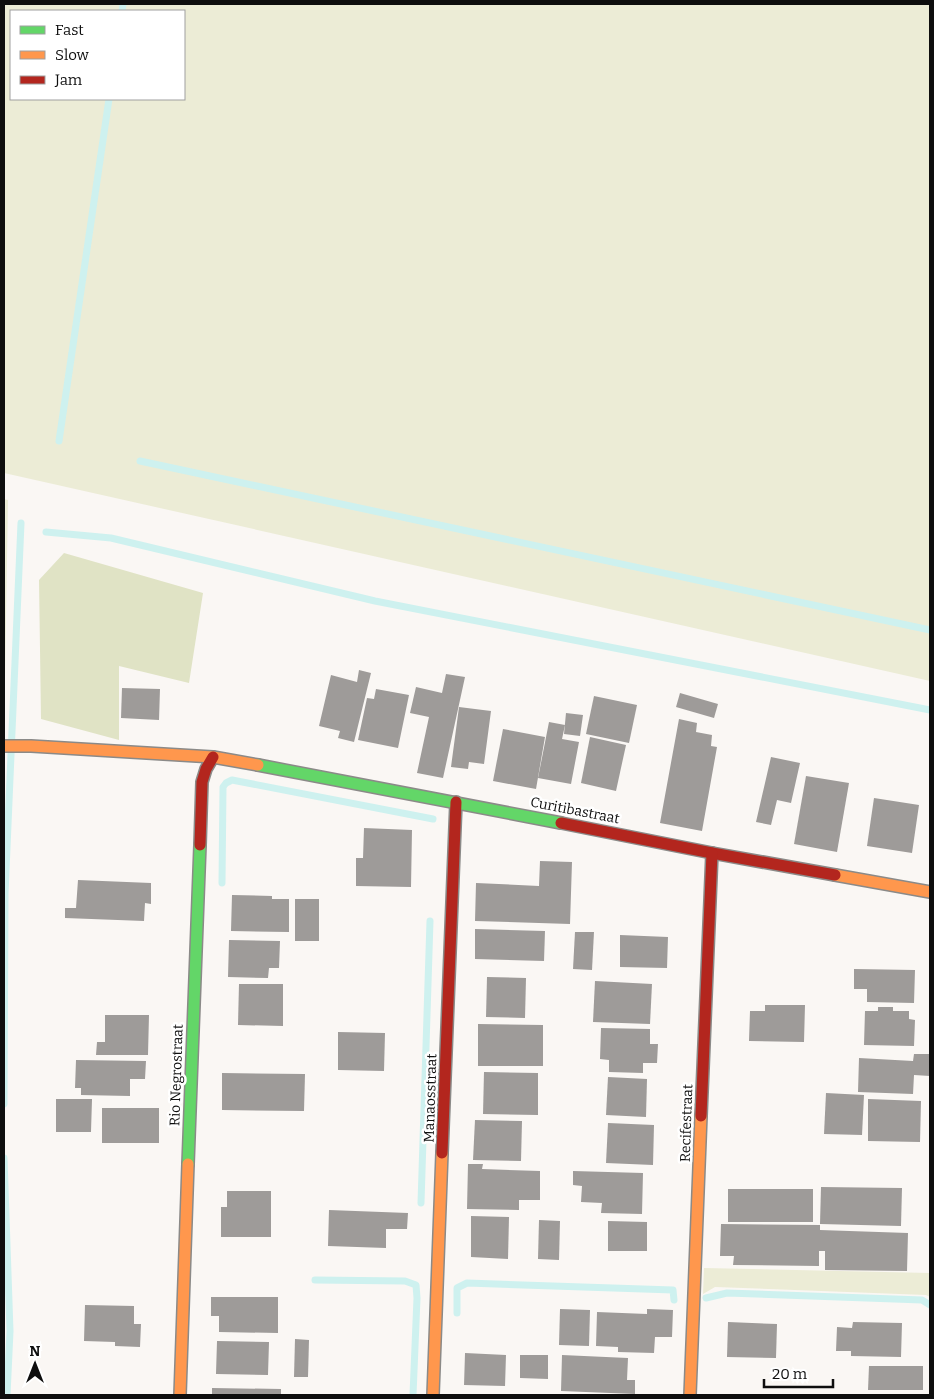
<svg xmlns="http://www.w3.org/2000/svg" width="934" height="1399" font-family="Bitter,serif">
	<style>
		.green { fill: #ececd6; fill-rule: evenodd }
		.forest { fill: #e0e3c5 }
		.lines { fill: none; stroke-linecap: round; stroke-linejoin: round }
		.stream { stroke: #cef1ef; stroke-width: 7 }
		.building { fill: #9e9b99 }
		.fast-casing { stroke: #8b8a88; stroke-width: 14 }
		.slow-casing { stroke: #8b8a88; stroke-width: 14 }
		.jam-casing { stroke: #8b8a88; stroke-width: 14 }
		.fast { stroke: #63d668; stroke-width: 11 }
		.slow { stroke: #ff974d; stroke-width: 11 }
		.jam { stroke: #b3261e; stroke-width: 11 }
		.labels { text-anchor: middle; stroke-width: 5; stroke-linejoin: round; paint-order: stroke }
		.street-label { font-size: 14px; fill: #0e0e0e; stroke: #fff }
	</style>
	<rect width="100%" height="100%" fill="#faf7f4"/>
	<g class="green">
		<path d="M4,4H930V681L4,473ZM11,11H184V99H11Z"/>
		<polygon points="4,499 8,500 4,739"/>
		<polygon points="704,1268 930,1273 930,1297 926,1295 715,1287 703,1294"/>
	</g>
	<polygon class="forest" points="64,553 203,593 189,683 119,666 119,740 41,719 39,580"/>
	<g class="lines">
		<g class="stream">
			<polyline points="122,11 123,4"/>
			<polyline points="59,441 109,99"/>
			<polyline points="140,461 930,630"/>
			<polyline points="46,532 111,538 375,601 930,710"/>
			<polyline points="222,883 223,787 226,783 232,780 433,819"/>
			<polyline points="4,1104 5,894 21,523"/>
			<polyline points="4,1158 10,1331 7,1395"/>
			<polyline points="421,1203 430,921"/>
			<polyline points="315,1280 405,1281 416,1285 417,1298 413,1395"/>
			<polyline points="706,1298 727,1293 922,1300 930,1305"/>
			<polyline points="457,1313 457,1288 467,1283 673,1290 674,1300"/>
		</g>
	</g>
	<g class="building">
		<polygon points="359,670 371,673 354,742 338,738 340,731 319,726 331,675 357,682"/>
		<polygon points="446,674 465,677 443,778 417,773 429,717 410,713 416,687 442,693"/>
		<polygon points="122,688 160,689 159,720 121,718"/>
		<polygon points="376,689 409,695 398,748 358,740 367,698 374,699"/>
		<polygon points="680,693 718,704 714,718 676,707"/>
		<polygon points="594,696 637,705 629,743 586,734"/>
		<polygon points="459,707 491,711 484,764 469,762 468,769 451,767"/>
		<polygon points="566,713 583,715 580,736 564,734"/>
		<polygon points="679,719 697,723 696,732 712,735 711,746 717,747 702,831 660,823"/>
		<polygon points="549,722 565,725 562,739 579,742 571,784 538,778"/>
		<polygon points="503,729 545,737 536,789 493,781"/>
		<polygon points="590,737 626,745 616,791 581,783"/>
		<polygon points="771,757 800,763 791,803 777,800 771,825 756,822"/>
		<polygon points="806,776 849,783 837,852 794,844"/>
		<polygon points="874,798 919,805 912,853 867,846"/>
		<polygon points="364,828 412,830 411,887 356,886 356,858 363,858"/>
		<polygon points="540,861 572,862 570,924 475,921 476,883 539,886"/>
		<polygon points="78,880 151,883 151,904 145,903 144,921 65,918 65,908 76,908"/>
		<polygon points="232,895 272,896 272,899 289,899 289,932 231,931"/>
		<rect x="295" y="899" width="24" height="42"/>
		<polygon points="475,929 545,931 544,961 475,959"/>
		<polygon points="575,932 594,932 592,970 573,969"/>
		<polygon points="620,935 668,937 667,968 620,967"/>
		<polygon points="229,940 280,941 279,968 269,968 268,978 228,977"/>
		<polygon points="854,969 915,970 914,1003 867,1002 867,989 854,989"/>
		<polygon points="487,977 526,978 525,1018 486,1017"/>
		<polygon points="595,981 652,984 650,1024 593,1022"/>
		<polygon points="239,984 283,984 283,1026 238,1025"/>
		<polygon points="765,1005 805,1005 804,1042 749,1041 750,1011 765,1011"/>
		<polygon points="878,1007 893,1007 893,1011 909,1011 909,1019 915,1020 914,1046 864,1045 865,1011 878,1011"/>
		<polygon points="105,1015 149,1015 148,1055 96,1055 97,1042 105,1042"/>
		<polygon points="478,1024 543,1025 543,1066 478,1066"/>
		<polygon points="601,1028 650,1029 650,1044 658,1044 657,1063 643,1063 643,1073 609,1072 609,1060 600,1059"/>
		<polygon points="338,1032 385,1033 384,1071 338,1070"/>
		<polygon points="914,1054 930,1054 930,1076 914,1075 913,1094 858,1092 859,1058 913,1061"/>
		<polygon points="76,1060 146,1061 145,1079 130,1079 130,1096 81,1095 81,1088 75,1088"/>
		<polygon points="484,1072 538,1073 538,1115 483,1114"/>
		<polygon points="222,1073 305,1074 304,1111 222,1110"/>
		<polygon points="608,1077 647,1079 646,1117 606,1115"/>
		<polygon points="826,1093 864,1095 862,1135 824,1134"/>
		<polygon points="56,1099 92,1099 91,1132 56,1132"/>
		<polygon points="868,1099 921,1101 920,1142 868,1141"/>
		<rect x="102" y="1108" width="57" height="35"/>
		<polygon points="475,1120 522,1121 521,1161 473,1160"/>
		<polygon points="608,1123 654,1125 653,1165 606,1163"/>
		<polygon points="468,1164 483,1164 482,1169 540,1171 540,1200 519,1200 519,1210 467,1209"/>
		<polygon points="573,1171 643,1173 642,1214 601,1213 602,1203 581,1202 582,1186 573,1185"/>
		<polygon points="821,1187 902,1188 901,1226 820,1224"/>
		<rect x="728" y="1189" width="85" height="33"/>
		<polygon points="227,1191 271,1191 271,1237 221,1237 221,1207 227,1207"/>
		<polygon points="329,1210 408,1213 407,1229 386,1229 386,1248 328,1246"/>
		<polygon points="471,1216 509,1217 508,1259 471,1257"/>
		<polygon points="539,1220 560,1221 559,1260 538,1259"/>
		<polygon points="608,1221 647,1222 647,1251 608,1251"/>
		<polygon points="721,1224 820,1225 820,1230 908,1233 907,1271 825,1270 825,1251 819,1251 819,1266 733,1265 734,1256 720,1256"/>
		<polygon points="211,1297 278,1297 278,1333 219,1332 219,1316 211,1316"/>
		<polygon points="85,1305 134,1306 134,1324 141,1324 140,1347 115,1346 115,1342 84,1341"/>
		<polygon points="560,1309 590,1310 589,1346 559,1345"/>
		<polygon points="647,1309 673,1310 672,1337 655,1337 654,1353 618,1352 618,1347 596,1346 597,1312 647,1314"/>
		<polygon points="728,1322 777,1324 776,1358 727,1357"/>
		<polygon points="853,1322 902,1323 901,1357 851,1356 851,1351 836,1351 837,1327 852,1328"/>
		<polygon points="295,1339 309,1340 308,1377 294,1377"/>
		<polygon points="217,1341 269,1342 268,1375 216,1374"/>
		<polygon points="465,1353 506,1355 505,1386 464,1385"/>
		<polygon points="520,1355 548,1355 548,1379 520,1378"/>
		<polygon points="562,1355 628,1358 627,1380 635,1380 635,1394 561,1391"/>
		<polygon points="869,1366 923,1366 923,1390 868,1390"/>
		<polygon points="212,1388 281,1389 281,1395 212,1395"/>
	</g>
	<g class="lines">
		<g class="fast-casing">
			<g id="fast">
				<polyline points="258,765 561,823"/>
				<polyline points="188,1164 200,845"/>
			</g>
		</g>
		<g class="slow-casing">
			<g id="slow">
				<polyline points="4,746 31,746 213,757 258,765"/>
				<polyline points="835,875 930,892"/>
				<polyline points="180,1395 188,1164"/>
				<polyline points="433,1395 442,1153"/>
				<polyline points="690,1395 701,1116"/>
			</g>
		</g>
		<g class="jam-casing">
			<g id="jam">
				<polyline points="561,823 712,853 835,875"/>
				<polyline points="200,845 202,782 206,769 213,757"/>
				<polyline points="701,1116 712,853"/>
				<polyline points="442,1153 456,802"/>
			</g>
		</g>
		<use href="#fast" class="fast"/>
		<use href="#slow" class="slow"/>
		<use href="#jam" class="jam"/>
	</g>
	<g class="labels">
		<g class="street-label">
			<text transform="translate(575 810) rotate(11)" y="5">Curitibastraat</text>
			<text transform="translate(176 1075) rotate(-88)" y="5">Rio Negrostraat</text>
			<text transform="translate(430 1098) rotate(-88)" y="5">Manaosstraat</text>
			<text transform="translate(686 1123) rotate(-88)" y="5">Recifestraat</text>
		</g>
	</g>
	<rect width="934" height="1399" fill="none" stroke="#0e0e0e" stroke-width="10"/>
	<rect x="10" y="10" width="175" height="90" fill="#ffffff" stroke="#9f9f9f"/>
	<rect x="20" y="26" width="25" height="8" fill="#63d668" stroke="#9f9f9f"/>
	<text x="55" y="35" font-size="15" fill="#0e0e0e">Fast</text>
	<rect x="20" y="51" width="25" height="8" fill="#ff974d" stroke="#9f9f9f"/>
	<text x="55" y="60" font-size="15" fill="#0e0e0e">Slow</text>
	<rect x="20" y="76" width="25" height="8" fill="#b3261e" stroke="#9f9f9f"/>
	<text x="55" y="85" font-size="15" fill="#0e0e0e">Jam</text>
	<g transform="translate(35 1364)" stroke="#ffffff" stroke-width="4" paint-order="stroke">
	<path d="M0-4L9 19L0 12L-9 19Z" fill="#0e0e0e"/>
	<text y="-8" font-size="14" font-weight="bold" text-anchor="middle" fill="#0e0e0e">N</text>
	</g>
	<path d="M764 1379v8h69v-8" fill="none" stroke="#0e0e0e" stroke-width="2.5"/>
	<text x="772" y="1379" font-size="15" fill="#0e0e0e" stroke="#ffffff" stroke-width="4" paint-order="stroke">20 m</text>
</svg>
